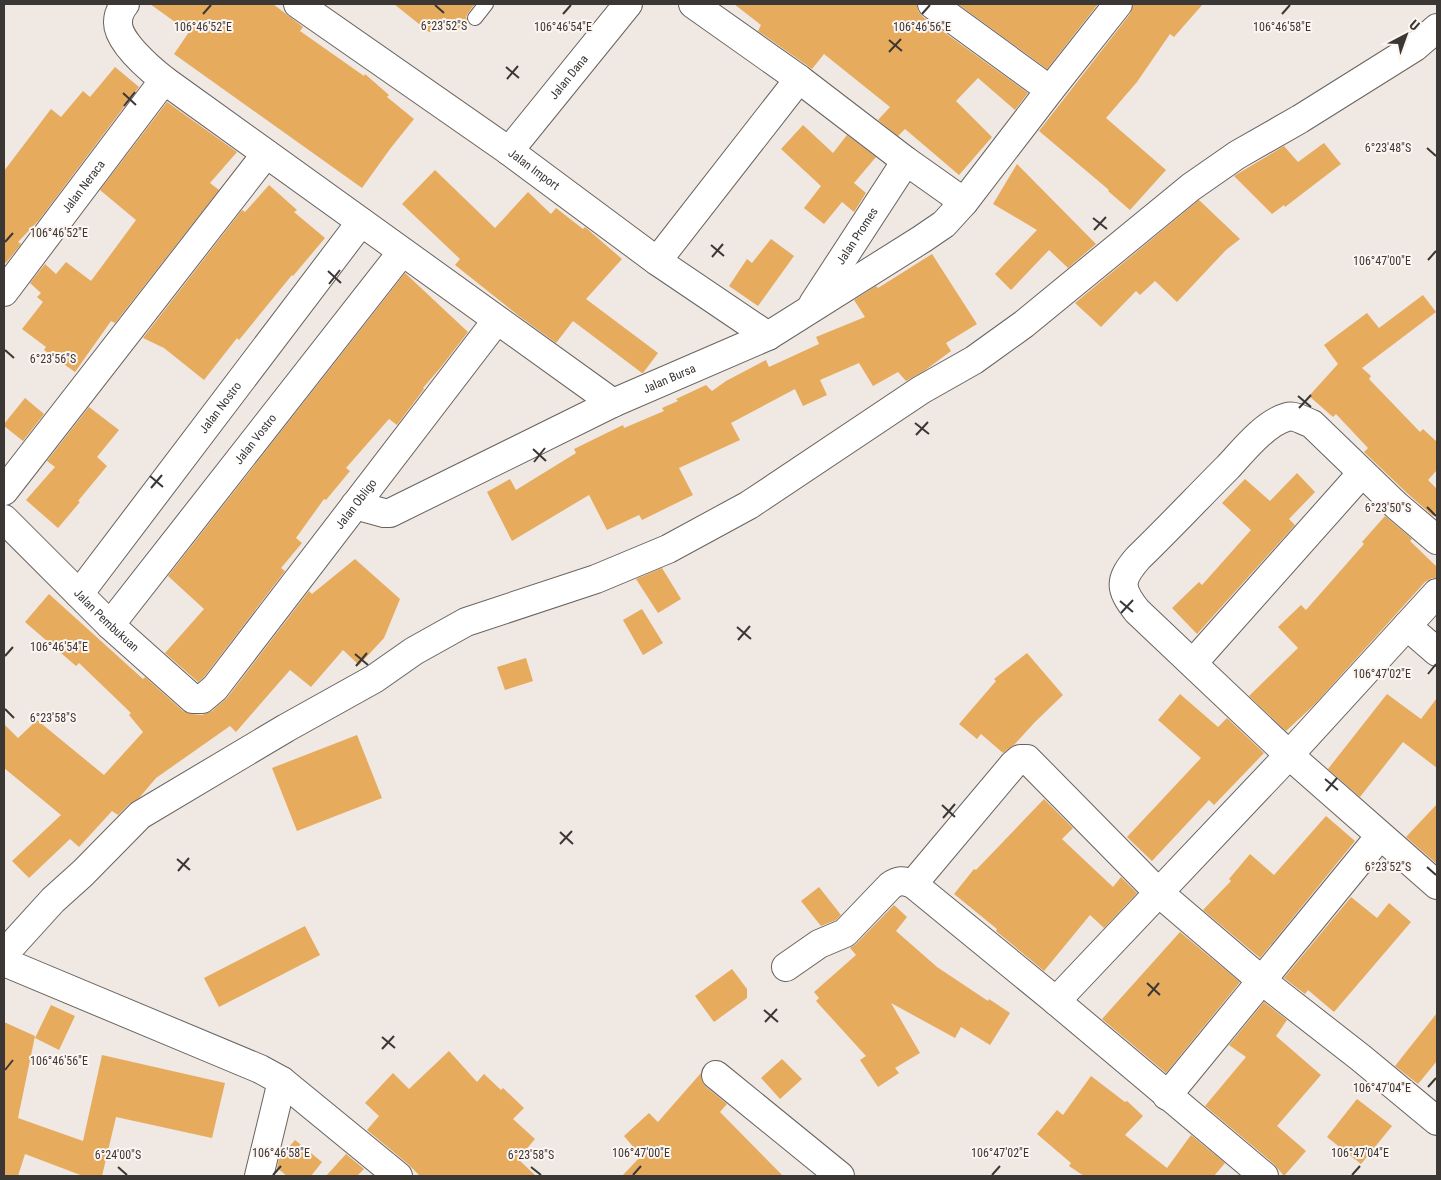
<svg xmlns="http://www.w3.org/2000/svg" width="1441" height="1180" font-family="'Roboto Condensed',sans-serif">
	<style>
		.building { fill: #e7ab5e }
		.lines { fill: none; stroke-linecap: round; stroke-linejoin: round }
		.service-casing { stroke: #69635f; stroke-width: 16 }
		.minor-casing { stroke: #69635f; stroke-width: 30 }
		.service { stroke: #fff; stroke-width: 14 }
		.minor { stroke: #fff; stroke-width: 28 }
		.ticks { fill: none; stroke: #3a3735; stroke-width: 2 }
		.labels { text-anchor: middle; stroke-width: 4; stroke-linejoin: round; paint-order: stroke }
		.street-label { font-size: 12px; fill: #3a3735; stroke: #fdf5f1 }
		.ticks-label { font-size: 12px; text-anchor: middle; fill: #3a3735; stroke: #fdf5f1; stroke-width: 4; stroke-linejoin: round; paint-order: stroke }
	</style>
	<rect width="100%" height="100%" fill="#efe8e3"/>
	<g class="building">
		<polygon points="150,4 273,4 303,27 300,31 364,76 365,74 389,95 387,97 414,119 390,149 362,188 174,54 189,32"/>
		<polygon points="394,4 475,4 468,13 466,17 468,22 462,28 429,32"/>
		<polygon points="734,4 917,4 918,11 923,17 1028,93 1015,110 978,78 956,101 992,137 959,175 905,129 898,136 878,120 890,107 824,54 812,69 758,31 761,25"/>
		<polygon points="958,4 1098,4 1047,69"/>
		<polygon points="1133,4 1203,4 1174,37 1170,34 1137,82 1106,118 1166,170 1130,210 1108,191 1109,190 1039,131 1130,14"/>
		<polygon points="115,67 139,87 39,220 18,242 21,244 6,263 4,261 4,171 51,109 61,117 83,91 90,97"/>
		<polygon points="167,102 237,152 210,183 219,190 115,323 111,321 75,372 44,350 46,347 22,329 43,302 37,297 41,293 30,283 45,264 56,274 66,262 91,281 136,220 100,190"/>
		<polygon points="803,125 833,153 847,135 876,157 854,183 866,193 854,212 842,202 824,224 804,208 821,186 781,149"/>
		<polygon points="1324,143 1341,164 1285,207 1284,205 1272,214 1234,176 1284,146 1298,162"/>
		<polygon points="1017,164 1096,244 1068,268 1049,250 1011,290 995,274 1037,230 993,204"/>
		<polygon points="435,170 495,228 528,192 551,214 556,208 583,229 585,227 622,259 586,299 658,353 643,373 642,373 573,321 556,343 519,316 455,265 460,259 402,204"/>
		<polygon points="269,185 297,210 294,212 325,238 293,276 292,275 239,340 237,338 204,380 164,348 143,338 242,210 245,212"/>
		<polygon points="1199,200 1240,239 1226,250 1177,302 1155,281 1140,295 1136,291 1101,327 1075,303"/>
		<polygon points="771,239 794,256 758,306 729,286 747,259 752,263"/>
		<polygon points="932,254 977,324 946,343 951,351 924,371 906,381 898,372 873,386 859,363 820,380 827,395 803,406 795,389 731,423 740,440 679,468 693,495 642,520 639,515 607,530 589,495 512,541 487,492 510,479 516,490 576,453 574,449 623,425 624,428 664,411 662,408 678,401 676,399 706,385 712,391 726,381 766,360 769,367 819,344 816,337 865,317 854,300 876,286 878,288"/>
		<polygon points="405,273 468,332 441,367 423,388 424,389 397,425 389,419 346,468 350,471 326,500 324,499 296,538 302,543 281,568 285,571 204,677 198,682 165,653 204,609 168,576"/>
		<polygon points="1423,295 1436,312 1362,368 1371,376 1369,379 1420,432 1423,429 1437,442 1437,470 1428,480 1437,489 1437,512 1433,516 1408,494 1364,452 1368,448 1336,414 1333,417 1309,396 1338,364 1324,345 1367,313 1379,328"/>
		<polygon points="25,398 44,414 23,441 4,426 4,424"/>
		<polygon points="89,407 119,430 97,457 107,466 78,501 80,502 58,528 26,500 55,467 47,461"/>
		<polygon points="1297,473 1315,492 1289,519 1295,525 1197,634 1172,608 1199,582 1202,585 1251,530 1222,503 1245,479 1270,501"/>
		<polygon points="1385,516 1412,539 1410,541 1437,567 1437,578 1432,578 1425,582 1315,704 1286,731 1249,696 1298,648 1278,627 1301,605 1306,610 1364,544 1362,542"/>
		<polygon points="355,559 400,599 384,638 359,665 343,650 311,687 290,670 236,732 230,726 156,778 139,798 129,804 118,815 112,811 79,847 70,839 29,878 12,861 61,815 4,768 4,724 18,738 37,720 104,775 143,732 129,715 131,713 79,663 76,666 25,622 49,594 143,679 145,677 183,711 192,714 202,715 212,711 227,698 309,591 312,594"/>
		<polygon points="662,568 681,599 658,613 636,579"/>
		<polygon points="642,609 663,643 643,655 623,620"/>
		<polygon points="1027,653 1063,695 1035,722 1014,745 1003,753 981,734 977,739 959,724 996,681 994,679"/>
		<polygon points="526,658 533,681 505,690 497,667"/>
		<polygon points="1180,694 1218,727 1227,718 1264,753 1214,805 1209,800 1152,861 1127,837 1201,758 1158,720"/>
		<polygon points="1387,694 1421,719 1437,698 1437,768 1403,742 1360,797 1328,769"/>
		<polygon points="357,735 382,798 297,831 272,768"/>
		<polygon points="1044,799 1073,828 1062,839 1113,887 1121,877 1137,893 1104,928 1090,915 1044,971 996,931 997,929 954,894 974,869 976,870"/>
		<polygon points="1437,804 1437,864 1406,837"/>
		<polygon points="1326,816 1355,841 1260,958 1203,910 1231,881 1229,879 1250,854 1274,875"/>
		<polygon points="819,887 841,915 836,920 821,926 801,901"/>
		<polygon points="1351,897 1377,918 1389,903 1411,922 1334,1012 1308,990 1305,994 1284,978"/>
		<polygon points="894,905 907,917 896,931 937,967 988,1001 989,999 1010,1013 990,1045 961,1027 955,1038 891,1003 920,1053 895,1068 899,1073 878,1087 860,1060 866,1056 816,1001 819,998 814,992 856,955 850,948 856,944"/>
		<polygon points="305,926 320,955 219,1007 204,978"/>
		<polygon points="1180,932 1240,982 1166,1073 1102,1019"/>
		<polygon points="732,969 747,989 747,998 714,1022 695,996"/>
		<polygon points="1264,1002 1287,1020 1276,1036 1321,1075 1277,1126 1306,1151 1284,1176 1274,1164 1205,1106 1246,1057 1229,1045"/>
		<polygon points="51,1005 75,1016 59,1050 35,1038"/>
		<polygon points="1437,1013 1437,1061 1418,1084 1395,1066"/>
		<polygon points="4,1022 35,1036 18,1118 83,1141 102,1055 225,1083 212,1138 116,1117 102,1176 83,1176 25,1154 18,1176 4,1176"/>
		<polygon points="449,1051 477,1082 484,1074 501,1090 503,1088 524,1108 513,1119 535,1139 518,1159 536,1176 420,1176 408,1164 367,1130 379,1116 365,1103 393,1073 409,1089"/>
		<polygon points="782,1059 802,1079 780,1099 761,1078"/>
		<polygon points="701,1073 702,1081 706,1087 727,1104 720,1112 783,1176 622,1176 641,1156 624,1136 649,1113 658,1122"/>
		<polygon points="1091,1076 1125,1102 1127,1101 1143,1116 1125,1135 1167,1168 1191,1135 1225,1163 1214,1176 1084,1176 1069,1166 1071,1163 1037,1134 1057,1110 1063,1115"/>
		<polygon points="1357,1099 1392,1126 1361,1164 1327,1137"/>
		<polygon points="295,1140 322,1162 311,1176 287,1176 277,1168 279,1159"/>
		<polygon points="346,1154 364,1169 357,1176 326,1176"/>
	</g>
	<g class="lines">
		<g class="service-casing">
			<polyline id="service" points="475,18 486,4"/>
		</g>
		<g class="minor-casing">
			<g id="minor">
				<path d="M125,4C121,9 118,14 118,22C117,41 150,69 164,80L613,403"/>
				<path id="s1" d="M298,4L509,151L657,261L768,336"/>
				<polyline points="693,4 799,79 906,161 964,202"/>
				<polyline points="932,4 1050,90"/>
				<path id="s2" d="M509,151L628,4"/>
				<polyline points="657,261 799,79"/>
				<path id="s3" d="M4,292L164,80"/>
				<path id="s4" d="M813,304L906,161"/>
				<polyline points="4,491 266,154"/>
				<path id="s5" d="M355,505L384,513H390L613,403L768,336L922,239L944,224L964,202L1050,90L1118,4"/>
				<path id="s6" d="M4,519L110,625L193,699H202L215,688L497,320"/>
				<path d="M1437,540L1397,506L1312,424C1304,421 1295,415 1287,417C1265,423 1243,451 1228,467C1198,497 1169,528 1138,558C1119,580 1119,588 1137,611L1289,755L1437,885"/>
				<path id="s7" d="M79,594L361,222"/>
				<path id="s8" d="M110,625L402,252"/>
				<polyline points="1407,626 1437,652"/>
				<polyline points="1193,663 1362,473"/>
				<polyline points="913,884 1013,765 1020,759 1027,759 1158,892 1261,980 1361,1058 1437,1121"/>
				<polyline points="4,954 53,900 83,873 140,815 286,728 374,679 414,651 466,622 596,579 668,549 749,505 921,390 974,360 1024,324 1191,187 1237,155 1300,119 1415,47 1437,28"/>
				<polyline points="4,962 260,1069 282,1081 398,1176"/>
				<path d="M786,967L819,944L845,933L890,886C898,880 903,880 913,884L1056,1001L1264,1176"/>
				<polyline points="1056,1001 1289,755 1437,593"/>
				<polyline points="716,1075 840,1176"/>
				<polyline points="1167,1096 1380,836"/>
				<polyline points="259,1176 282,1081"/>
			</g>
		</g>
		<use href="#service" class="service"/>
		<use href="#minor" class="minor"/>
	</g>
	<path class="ticks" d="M435,5L444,13M203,14L211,5M563,14L571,5M922,14L930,5M1282,14L1290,5M889,40L902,51M889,52L901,39M506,67L519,78M507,79L518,66M123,93L136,105M124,106L135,92M1427,148L1436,156M1093,218L1107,229M1094,230L1106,217M5,242L13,233M711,245L724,256M712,257L723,244M1428,260L1436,251M328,271L341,283M329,284L340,270M5,350L14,358M1298,396L1311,407M1299,408L1311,395M915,423L929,434M916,435L928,422M533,449L546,461M534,462L545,448M150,476L163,487M151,488L162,475M1427,507L1436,516M1120,601L1133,612M1121,613L1133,600M737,627L751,639M738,640L750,626M355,654L368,665M5,656L13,647M356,666L367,653M1428,674L1436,664M5,709L14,718M1325,779L1338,790M1326,791L1337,778M942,805L955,817M943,818L955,804M560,832L573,844M560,844L572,831M177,859L190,870M1427,867L1436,875M178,871L189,858M1147,983L1160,995M1148,996L1159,983M764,1010L778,1022M765,1022L777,1009M382,1037L395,1048M382,1049L394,1036M5,1070L13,1060M1428,1087L1436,1078M118,1167L127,1175M531,1167L541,1175M273,1175L281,1166M633,1175L641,1166M992,1175L1000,1166M1352,1175L1360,1166"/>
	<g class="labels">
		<g class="street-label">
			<text dy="4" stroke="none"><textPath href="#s2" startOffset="95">Jalan Dana</textPath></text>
			<text dy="4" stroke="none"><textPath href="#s1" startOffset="288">Jalan Import</textPath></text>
			<text dy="4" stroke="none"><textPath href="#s3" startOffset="132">Jalan Neraca</textPath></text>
			<text dy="4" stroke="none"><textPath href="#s4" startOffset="81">Jalan Promes</textPath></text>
			<text dy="4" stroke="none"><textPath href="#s5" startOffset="346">Jalan Bursa</textPath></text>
			<text dy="4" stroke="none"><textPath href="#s7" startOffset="234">Jalan Nostro</textPath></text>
			<text dy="4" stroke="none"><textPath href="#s8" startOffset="236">Jalan Vostro</textPath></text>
			<text dy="4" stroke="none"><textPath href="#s6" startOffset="519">Jalan Obligo</textPath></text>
			<text dy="4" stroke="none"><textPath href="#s6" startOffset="144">Jalan Pembukuan</textPath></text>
		</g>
	</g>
	<g class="ticks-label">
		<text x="444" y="30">6°23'52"S</text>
		<text x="203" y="31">106°46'52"E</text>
		<text x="563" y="31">106°46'54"E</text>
		<text x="922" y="31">106°46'56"E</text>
		<text x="1282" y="31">106°46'58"E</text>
		<text x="1388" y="152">6°23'48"S</text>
		<text x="59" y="237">106°46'52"E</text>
		<text x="1382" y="265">106°47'00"E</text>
		<text x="53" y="363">6°23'56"S</text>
		<text x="1388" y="512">6°23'50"S</text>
		<text x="59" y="651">106°46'54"E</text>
		<text x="1382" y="678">106°47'02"E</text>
		<text x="53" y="722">6°23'58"S</text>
		<text x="1388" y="871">6°23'52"S</text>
		<text x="59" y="1065">106°46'56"E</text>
		<text x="1382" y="1092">106°47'04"E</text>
		<text x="281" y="1157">106°46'58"E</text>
		<text x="641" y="1157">106°47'00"E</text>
		<text x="1000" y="1157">106°47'02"E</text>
		<text x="1360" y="1157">106°47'04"E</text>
		<text x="118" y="1159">6°24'00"S</text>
		<text x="531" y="1159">6°23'58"S</text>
	</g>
	<rect width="1441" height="1180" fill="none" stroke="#3a3735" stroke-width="10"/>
	<g transform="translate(1406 35) rotate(41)" stroke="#fdf5f1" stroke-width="4" paint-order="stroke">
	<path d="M0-4L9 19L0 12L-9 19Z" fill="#3a3735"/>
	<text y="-8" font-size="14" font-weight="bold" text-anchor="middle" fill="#3a3735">U</text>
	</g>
</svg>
